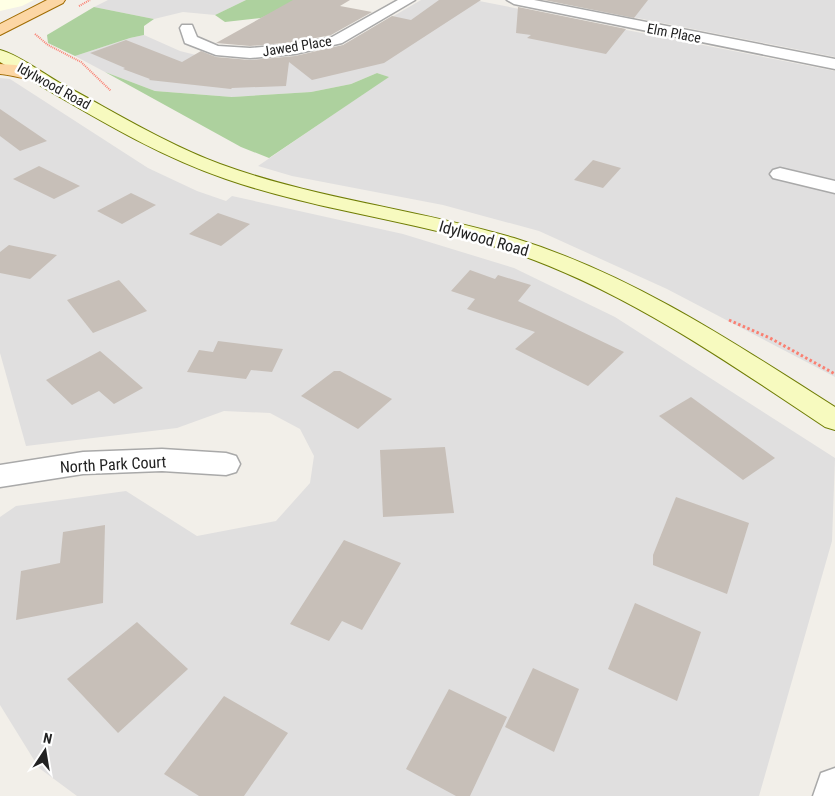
<svg xmlns="http://www.w3.org/2000/svg" width="835" height="796" font-family="'Roboto Condensed',sans-serif">
	<style>
		.residential { fill: #e0dfdf }
		.education { fill: #ffffe5 }
		.forest { fill: #add19e }
		.building { fill: #c7bfb8 }
		.lines { fill: none; stroke-linecap: round; stroke-linejoin: round }
		.minor-casing { stroke: #a9a9a9; stroke-width: 3 }
		.secondary-casing { stroke: #707d05; stroke-width: 2 }
		.primary-casing { stroke: #a06b00; stroke-width: 2 }
		.path-far1 { stroke: #fa8072; stroke-width: 2; stroke-dasharray: 1 1; stroke-linecap: butt }
		.path { stroke: #fa8072; stroke-width: 3; stroke-dasharray: 2.5 2.5; stroke-linecap: butt }
		.minor { fill: #fff; fill-rule: evenodd }
		.secondary { fill: #f7fabf; fill-rule: evenodd }
		.primary { fill: #fcd6a4; fill-rule: evenodd }
		.labels { text-anchor: middle; stroke-width: 5; stroke-linejoin: round; paint-order: stroke }
		.far-street-label { font-size: 14px; fill: #222; stroke: #fff }
		.street-label { font-size: 16px; fill: #222; stroke: #fff }
	</style>
	<rect width="100%" height="100%" fill="#f2efe9"/>
	<g class="residential">
		<polygon points="108,0 246,0 215,15 183,12 154,19 94,7"/>
		<polygon points="421,0 474,0 835,71 835,377 667,289 539,231 443,205 292,176 258,166 388,77 377,73 351,84 311,92 232,97 155,91 105,72 75,56 130,38 144,35 180,51 204,57 244,60 291,58 344,45"/>
		<polygon points="546,0 835,0 835,57"/>
		<polygon points="0,78 10,79 148,168 197,191 226,201 232,196 403,234 514,268 615,317 835,458 832,541 759,796 77,796 39,768 0,705 0,517 16,506 126,491 197,536 276,521 310,483 314,456 300,429 270,413 224,411 177,428 26,446 0,353"/>
	</g>
	<polygon class="education" points="0,0 34,0 22,6 0,11"/>
	<g class="forest">
		<polygon points="246,0 301,0 261,18 225,22 215,15"/>
		<polygon points="94,7 154,19 144,26 144,35 130,38 75,56 48,43 47,35"/>
		<polygon points="105,72 155,91 232,97 311,92 351,84 377,73 389,77 269,158 241,147"/>
	</g>
	<g class="building">
		<polygon points="293,0 350,0 340,6 372,12 331,35 295,42 250,46 216,43"/>
		<polygon points="439,0 481,0 384,63 312,80 289,62 286,86 232,88 231,89 149,80 150,79 123,69 125,68 90,53 126,40 182,62 201,51 216,57 250,60 295,56 343,45 392,16 411,20"/>
		<polygon points="544,0 648,0 634,18"/>
		<polygon points="518,7 626,29 606,54 527,38 531,35 516,33"/>
		<polygon points="0,109 47,141 20,151 0,136"/>
		<polygon points="593,160 621,168 603,188 574,180"/>
		<polygon points="39,166 80,186 54,199 13,179"/>
		<polygon points="131,193 156,205 122,224 97,211"/>
		<polygon points="218,213 250,224 221,246 189,234"/>
		<polygon points="9,245 57,255 30,279 0,273 0,252"/>
		<polygon points="470,270 495,279 498,275 531,285 518,301 624,352 588,386 515,349 535,332 467,309 475,299 451,291"/>
		<polygon points="119,280 147,311 93,333 67,300"/>
		<polygon points="218,341 283,349 272,372 251,370 246,379 187,372 199,350 213,352"/>
		<polygon points="100,351 143,388 114,404 99,391 72,405 46,380"/>
		<polygon points="334,371 340,371 392,399 358,429 301,396"/>
		<polygon points="691,397 775,458 743,480 659,416"/>
		<polygon points="445,447 454,513 383,517 380,450"/>
		<polygon points="676,497 749,523 727,594 653,565 653,555"/>
		<polygon points="105,525 103,603 16,620 21,571 60,563 63,532"/>
		<polygon points="344,540 401,563 362,630 342,621 329,641 290,624"/>
		<polygon points="635,603 701,632 677,701 608,669"/>
		<polygon points="137,622 188,669 118,733 67,679"/>
		<polygon points="533,668 579,689 554,752 505,727"/>
		<polygon points="449,689 507,717 470,796 456,796 406,769"/>
		<polygon points="224,696 288,733 244,796 199,796 164,774"/>
	</g>
	<g class="lines">
		<g class="minor-casing">
			<g id="minor">
				<polygon points="398,0 415,0 342,43 295,54 250,58 216,55 185,43 180,28 182,25 192,25 197,37 218,46 250,48 295,44 332,37"/>
				<polygon points="507,0 534,0 835,59 835,69 514,4"/>
				<polygon points="780,168 835,181 835,193 773,178 770,174 773,170"/>
				<polygon points="162,449 226,453 236,456 240,464 236,472 226,475 162,471 83,474 0,487 0,465 83,452"/>
				<polygon points="835,768 835,796 813,796 821,773"/>
			</g>
		</g>
		<g class="secondary-casing">
			<path id="secondary" d="M0,50C17,54 44,74 60,83C113,111 164,143 220,164C315,199 418,209 514,238C631,274 733,342 835,407V430L825,427C732,365 639,300 534,260C434,222 327,214 226,179C152,154 83,110 15,71L0,62Z"/>
		</g>
		<g class="primary-casing">
			<g id="primary">
				<polygon points="47,0 65,0 63,3 0,35 0,24"/>
				<path d="M0,64L15,65L40,71L42,75L40,79C28,81 13,75 0,74Z"/>
			</g>
		</g>
		<g class="path-far1">
			<polyline points="79,6 90,0"/>
			<polyline points="35,34 48,45 81,62 111,91"/>
		</g>
		<polyline class="path" points="729,320 770,338 835,374"/>
		<use href="#minor" class="minor"/>
		<use href="#secondary" class="secondary"/>
		<use href="#primary" class="primary"/>
	</g>
	<g class="labels">
		<g class="far-street-label">
			<text transform="translate(674 33) rotate(11)" y="5">Elm Place</text>
			<text transform="translate(297 46) rotate(-9)" y="5">Jawed Place</text>
			<text transform="translate(54 86) rotate(29)" y="5">Idylwood Road</text>
		</g>
		<g class="street-label">
			<text transform="translate(484 238) rotate(16)" y="6">Idylwood Road</text>
			<text transform="translate(113 464) rotate(-3)" y="6">North Park Court</text>
		</g>
	</g>
	<g transform="translate(45 751) rotate(12)" stroke="#ffffff" stroke-width="4" paint-order="stroke">
	<path d="M0-4L9 19L0 12L-9 19Z" fill="#222222"/>
	<text y="-8" font-size="14" font-weight="bold" text-anchor="middle" fill="#222222">N</text>
	</g>
</svg>
